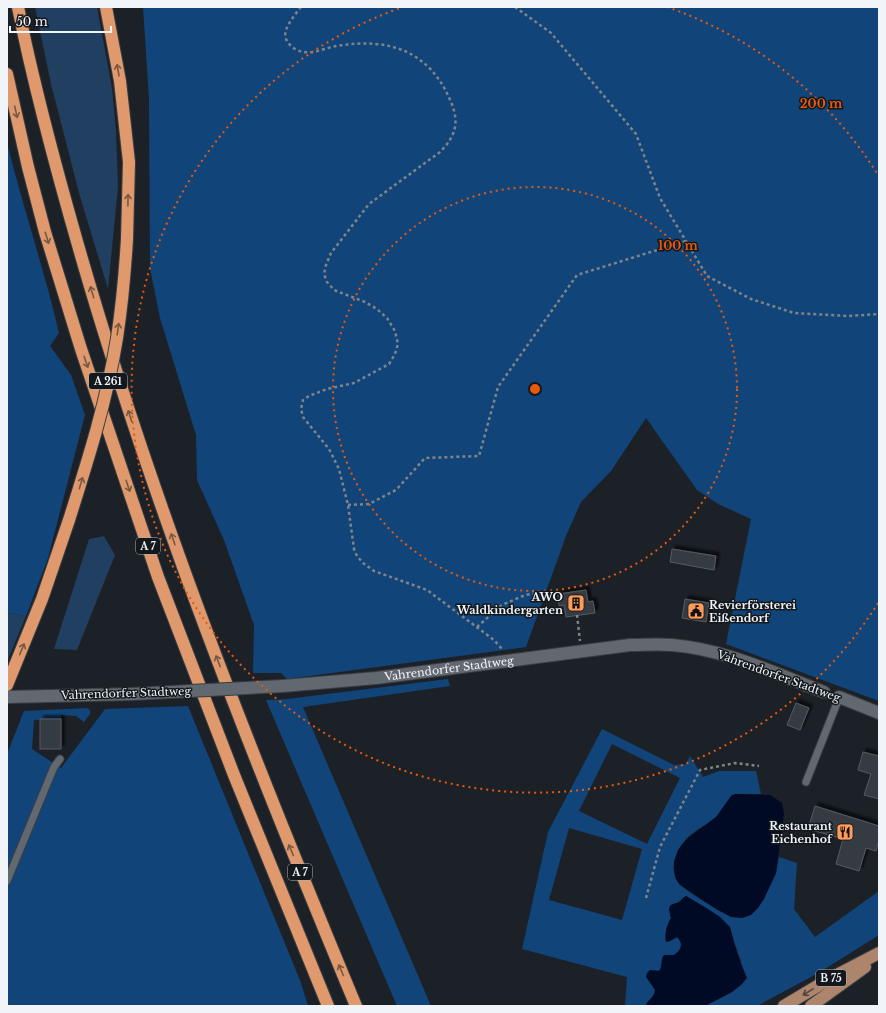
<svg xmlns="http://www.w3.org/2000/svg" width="886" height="1013" font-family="'Libre Baskerville',serif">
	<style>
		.green { fill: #213f60 }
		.forest { fill: #11457a; fill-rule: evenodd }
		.water { fill: #000a24 }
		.building { fill: #363b42; stroke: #545a61; filter: url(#shadow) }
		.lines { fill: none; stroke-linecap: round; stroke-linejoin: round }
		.service-casing { stroke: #3a3e43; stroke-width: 9 }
		.minor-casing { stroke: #3a3e43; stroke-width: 14 }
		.primary-casing { stroke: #3a3e43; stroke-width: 14 }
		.motorway-casing { stroke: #3a3e43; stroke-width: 14 }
		.path { stroke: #808489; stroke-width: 2.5; stroke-dasharray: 3 3; stroke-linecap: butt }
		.service { stroke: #62686f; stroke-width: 7 }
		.minor { stroke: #62686f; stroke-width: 12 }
		.primary { stroke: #ad856d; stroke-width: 12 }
		.motorway { stroke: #df996c; stroke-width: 12 }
		.minor-bridge-casing { stroke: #3a3e43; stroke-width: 14; stroke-linecap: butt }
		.motorway-bridge-casing { stroke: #3a3e43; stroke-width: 14; stroke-linecap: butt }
		.minor-bridge { stroke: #62686f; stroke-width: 12 }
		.motorway-bridge { stroke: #df996c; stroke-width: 12 }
		.oneway { stroke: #795844 }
		.oneway2 { stroke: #51443d }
		.ring { fill: none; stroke: #e8590c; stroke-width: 2; stroke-dasharray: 2 4 }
		.labels { text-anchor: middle; stroke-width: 3; stroke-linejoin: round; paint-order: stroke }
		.shield { fill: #13181d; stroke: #aeb2b7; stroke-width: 1 }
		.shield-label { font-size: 10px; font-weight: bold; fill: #f1f4f9 }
		.poi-label { font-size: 11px; font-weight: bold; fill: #f1f4f9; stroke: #13181d; text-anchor: end }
		.street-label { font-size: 11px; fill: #f1f4f9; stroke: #13181d }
		.centre { fill: #e8590c; stroke: #13181d; stroke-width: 2 }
		.ring-label { font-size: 12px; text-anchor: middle; font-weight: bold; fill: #e8590c; stroke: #13181d; stroke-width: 3; stroke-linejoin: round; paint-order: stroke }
	</style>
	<defs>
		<filter id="shadow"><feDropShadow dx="3.5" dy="-3.5" stdDeviation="1" flood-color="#0009"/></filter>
	</defs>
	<rect width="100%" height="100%" fill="#1c2127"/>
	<g class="green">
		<polygon points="35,7 97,7 112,88 116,132 118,187 108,289 79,193 51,84"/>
		<polygon points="104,536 115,555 77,650 54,649 89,539"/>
		<polygon points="7,613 26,616 7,662"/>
	</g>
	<g class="forest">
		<polygon points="143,7 879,7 879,701 726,644 751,519 718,504 697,490 646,418 611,471 581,502 566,536 526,647 287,679 281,673 253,673 254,625 224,540 197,480 196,435 160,318 150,268 149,99"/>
		<path d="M7,143C23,207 44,269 59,333L50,346L71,375L85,415L48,558L26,616L7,613Z"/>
		<polygon points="448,679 450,686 303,707 431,1006 397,1006 266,700 287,699"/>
		<polygon points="188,706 301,983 308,1006 12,1006 7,1004 7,754 24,711 87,708 90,710 90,714 84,722 76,716 61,715 61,719 34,720 32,749 61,768 105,709"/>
		<path d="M602,729L674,765L686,764L690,756L703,777L719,771H756L761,794H735L731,796C728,803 721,812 715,818C707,825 696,829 688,837C678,847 669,865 676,879C681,890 719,910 731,917L768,890L776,873L779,857L797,863L794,909L815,937L879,891V935L820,972L757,1006H705L732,992L742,984L741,961L736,947L720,917L686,896L669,909L671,918C666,926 668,933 670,941L677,937C691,951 672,956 662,958V968L659,971L654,970L653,985L655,990L654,996L647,1002L646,1006H625L627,977L522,949L548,832ZM612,744L680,778L647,844L579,811ZM569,828L642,849L622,920L549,900Z"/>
	</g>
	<g class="water">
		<polygon points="735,794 770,795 782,803 784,814 776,873 764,899 758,908 751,915 742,918 731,917 716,909 680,885 676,879 674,869 674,862 678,850 681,846 688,838 716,817 731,796"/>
		<path d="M686,896L708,909L720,917L730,927L738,956L747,978L742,984L732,992L705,1006H646C648,999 654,998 655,990L646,977L647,973L650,970L659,971C663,966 660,960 664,955H674C681,950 684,944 677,937L670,941L666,942C664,934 667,924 671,918C668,905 668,905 680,902L683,898Z"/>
	</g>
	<g class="building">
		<polygon points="672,549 716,556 714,570 670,562"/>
		<polygon points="586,590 588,602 593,601 595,613 566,617 564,605 559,606 558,594"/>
		<polygon points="685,599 709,603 706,622 682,618"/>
		<polygon points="796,703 809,708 800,730 787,725"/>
		<rect x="40" y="719" width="21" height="30"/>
		<polygon points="863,752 879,756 879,799 864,795 871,774 858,770"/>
		<polygon points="815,806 879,826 879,840 876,851 866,848 859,871 836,864 843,839 808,829"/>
	</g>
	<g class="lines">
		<g class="service-casing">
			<g id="service">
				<polyline points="806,782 839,698"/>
				<polyline points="7,881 54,767 60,759"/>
			</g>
		</g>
		<g class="minor-casing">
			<g id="minor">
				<path id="s1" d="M283,686L376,678L630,645C644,645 658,644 672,645C725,649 776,674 824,692"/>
				<polyline points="7,697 133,694"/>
				<polyline points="839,697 879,713"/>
			</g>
		</g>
		<g class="primary-casing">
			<g id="primary">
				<polyline points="784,1006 831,978 879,953"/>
				<polyline points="811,1006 865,967"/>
			</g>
		</g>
		<g class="motorway-casing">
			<g id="motorway">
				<path d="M18,7C35,92 58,176 82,259C156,514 254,761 356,1006"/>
				<polyline points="106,7 120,81 129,162 127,239"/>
				<polyline points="7,74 28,167 45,232 81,349 158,577 234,775 328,1006"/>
				<polyline points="7,685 42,599 69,520"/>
			</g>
		</g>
		<g class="path">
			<path d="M301,7C296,13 289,22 286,30C282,41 294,51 304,52C315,54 327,47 337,46C389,37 430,51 451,102C460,123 455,137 440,152L369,204L331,253L326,265L324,274L327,282L334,290L365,302L377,309L387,318L395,331L398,344L395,354L389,364L354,383L327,389L309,396L303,400L301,409L303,417L329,449L339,469L348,505L354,549L357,556L363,563L374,571L427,590L494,640L503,650"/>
			<polyline points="515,7 551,33 636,134 660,198 707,276 751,299 794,313 848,316 879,314"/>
			<polyline points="348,505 369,504 396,490 425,458 479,456 498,387 577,275 686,241"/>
			<polyline points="577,615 580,641"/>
			<polyline points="477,627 502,605 525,595 546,592"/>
			<polyline points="646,898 660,847 700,770 735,763 759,766"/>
		</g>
		<use href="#service" class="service"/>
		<use href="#minor" class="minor"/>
		<use href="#primary" class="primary"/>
		<use href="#motorway" class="motorway"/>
		<g class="minor-bridge-casing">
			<polyline id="minor-bridge" points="133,694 283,686"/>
		</g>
		<g class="motorway-bridge-casing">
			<path id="motorway-bridge" d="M69,520C88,460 107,400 117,338C122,305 125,272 127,239"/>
		</g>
		<use href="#minor-bridge" class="minor-bridge"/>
		<use href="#motorway-bridge" class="motorway-bridge"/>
	</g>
	<defs><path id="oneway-shaft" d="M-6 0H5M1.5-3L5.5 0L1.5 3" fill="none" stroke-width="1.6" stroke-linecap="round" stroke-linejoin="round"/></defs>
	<g class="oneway">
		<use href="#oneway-shaft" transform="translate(118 70) rotate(-100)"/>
		<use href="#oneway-shaft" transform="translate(16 112) rotate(77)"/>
		<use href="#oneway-shaft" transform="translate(128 200) rotate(-89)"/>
		<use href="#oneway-shaft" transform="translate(47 238) rotate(73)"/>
		<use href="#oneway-shaft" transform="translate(92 292) rotate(-106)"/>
		<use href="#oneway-shaft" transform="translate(118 329) rotate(-82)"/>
		<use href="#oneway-shaft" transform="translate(86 362) rotate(71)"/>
		<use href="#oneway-shaft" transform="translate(130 416) rotate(-108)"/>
		<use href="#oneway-shaft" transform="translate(81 483) rotate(-73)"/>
		<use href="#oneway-shaft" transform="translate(128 486) rotate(71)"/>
		<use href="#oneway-shaft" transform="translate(173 539) rotate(-109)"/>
		<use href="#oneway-shaft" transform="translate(22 649) rotate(-68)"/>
		<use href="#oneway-shaft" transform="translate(218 661) rotate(-111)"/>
		<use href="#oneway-shaft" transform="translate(291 850) rotate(-113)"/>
		<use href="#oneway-shaft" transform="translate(341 970) rotate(-113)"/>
	</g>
	<use class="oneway2" href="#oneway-shaft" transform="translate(808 992) rotate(149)"/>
	<g class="ring">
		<circle cx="535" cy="389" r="202"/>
		<path d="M878 603A404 404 0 1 1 403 7M667 7A404 404 0 0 1 878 175"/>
	</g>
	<defs>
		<g id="building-square" transform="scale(0.9)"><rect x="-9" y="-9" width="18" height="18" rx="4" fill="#fe9c58" stroke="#13181d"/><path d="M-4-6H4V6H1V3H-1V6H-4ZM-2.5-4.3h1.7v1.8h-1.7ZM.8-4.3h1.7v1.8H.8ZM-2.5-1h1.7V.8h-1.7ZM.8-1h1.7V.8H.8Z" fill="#111"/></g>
		<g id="civic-square" transform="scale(0.9)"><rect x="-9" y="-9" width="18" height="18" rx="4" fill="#fe9c58" stroke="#13181d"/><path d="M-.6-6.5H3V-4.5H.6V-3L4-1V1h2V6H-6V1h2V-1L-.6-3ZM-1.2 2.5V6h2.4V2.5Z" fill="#111"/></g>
		<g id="restaurant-square" transform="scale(0.9)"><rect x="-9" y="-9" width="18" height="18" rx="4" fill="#fe9c58" stroke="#13181d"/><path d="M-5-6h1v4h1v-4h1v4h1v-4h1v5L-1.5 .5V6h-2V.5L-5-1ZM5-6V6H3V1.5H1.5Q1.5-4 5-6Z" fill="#111"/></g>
	</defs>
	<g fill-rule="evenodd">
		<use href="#building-square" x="576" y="603"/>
		<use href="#civic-square" x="696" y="611"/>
		<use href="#restaurant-square" x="845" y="832"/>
	</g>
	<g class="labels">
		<g class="shield">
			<rect x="89" y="373" width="38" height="16" rx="3"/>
			<rect x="136" y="538" width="24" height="16" rx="3"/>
			<rect x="288" y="864" width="24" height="16" rx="3"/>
			<rect x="816" y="970" width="30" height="16" rx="3"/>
		</g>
		<g class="shield-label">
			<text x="108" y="385">A 261</text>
			<text x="148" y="550">A 7</text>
			<text x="300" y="876">A 7</text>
			<text x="831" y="982">B 75</text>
		</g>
		<g class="poi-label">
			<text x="563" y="601">AWO<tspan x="563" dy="13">Waldkindergarten</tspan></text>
			<text x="709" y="609" text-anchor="start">Revierförsterei<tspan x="709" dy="13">Eißendorf</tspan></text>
			<text x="832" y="830">Restaurant<tspan x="832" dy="13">Eichenhof</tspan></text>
		</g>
		<g class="street-label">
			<text dy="4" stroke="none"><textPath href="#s1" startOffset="167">Vahrendorfer Stadtweg</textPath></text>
			<text transform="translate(779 676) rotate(20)" y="4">Vahrendorfer Stadtweg</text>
			<text transform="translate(126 693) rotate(-2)" y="4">Vahrendorfer Stadtweg</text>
		</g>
	</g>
	<circle cx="535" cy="389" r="6" class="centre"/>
	<g class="ring-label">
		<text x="821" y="108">200 m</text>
		<text x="678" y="250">100 m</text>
	</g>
	<rect width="886" height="1013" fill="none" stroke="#f1f4f9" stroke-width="16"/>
	<path d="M10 26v6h101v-6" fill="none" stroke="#f1f4f9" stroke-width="2"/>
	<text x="16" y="26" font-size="12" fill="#f1f4f9" stroke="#13181d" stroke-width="3" paint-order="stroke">50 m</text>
</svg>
